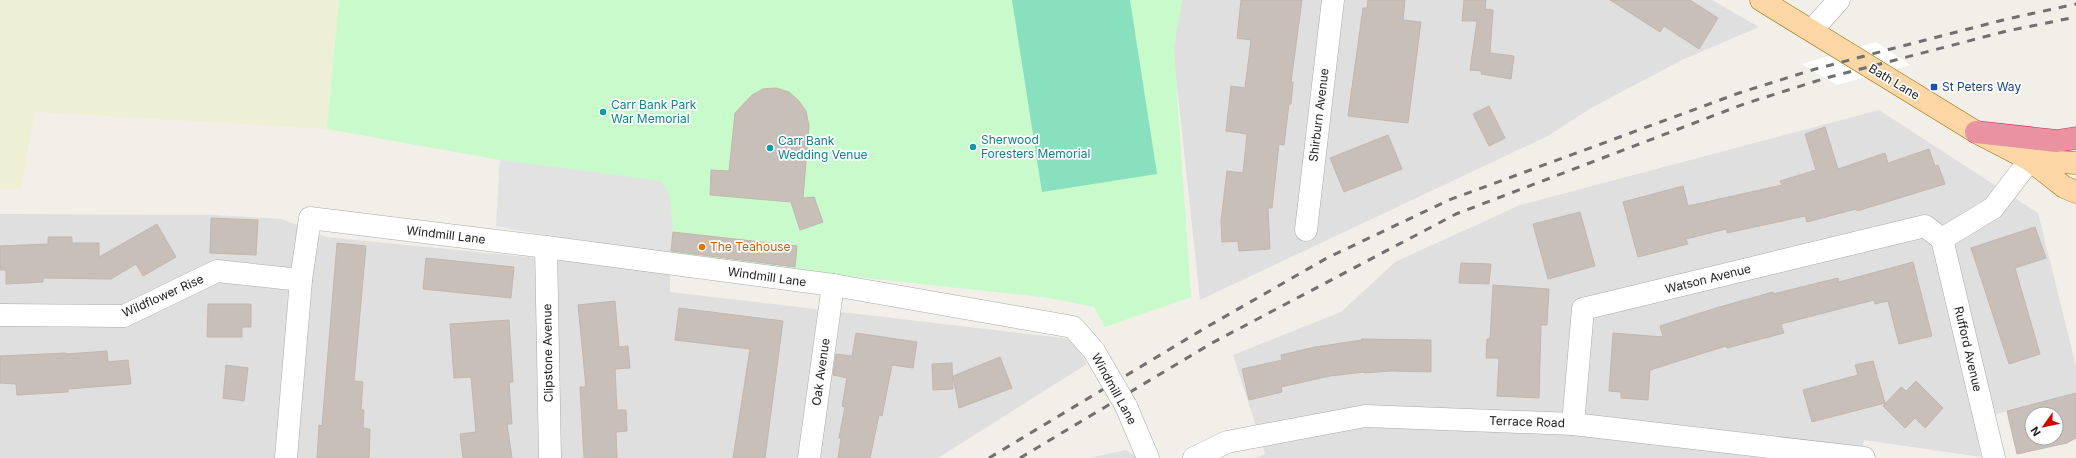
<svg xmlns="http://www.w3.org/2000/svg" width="2076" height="458" font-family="Inter,sans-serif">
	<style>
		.residential { fill: #e0dfdf }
		.farmland { fill: #eef0d5 }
		.park { fill: #c8facc }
		.pitch { fill: #88e0be }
		.parking { fill: #e2e2e2 }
		.pier { fill: #fff }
		.building { fill: #c7bfb8; stroke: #c4b6ab; fill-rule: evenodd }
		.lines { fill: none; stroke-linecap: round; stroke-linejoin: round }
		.minor-casing { stroke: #a9a9a9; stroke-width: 23 }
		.major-casing { stroke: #a06b00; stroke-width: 23 }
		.highway-casing { stroke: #dc2a67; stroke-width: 23 }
		.minor { stroke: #fff; stroke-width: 22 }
		.major { stroke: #fcd6a4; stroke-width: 22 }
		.highway { stroke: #e892a2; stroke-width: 22 }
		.rail { stroke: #707070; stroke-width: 3; stroke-dasharray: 8 8; stroke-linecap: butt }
		.minor-bridge-casing { stroke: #a9a9a9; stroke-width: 23; stroke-linecap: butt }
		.minor-bridge { stroke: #fff; stroke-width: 22 }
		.transit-dot { fill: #1a4fb4; stroke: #fff; stroke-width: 1.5 }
		.culture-dot { fill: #0f9aa8; stroke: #fff; stroke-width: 1.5 }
		.food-dot { fill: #e8710a; stroke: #fff; stroke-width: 1.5 }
		.labels { text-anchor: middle; stroke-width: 3.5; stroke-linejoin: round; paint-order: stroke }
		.street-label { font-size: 12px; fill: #222; stroke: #fff }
		.transit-label { font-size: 12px; fill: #164399; stroke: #fff; text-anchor: start }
		.culture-label { font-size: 12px; fill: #0d838f; stroke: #fff; text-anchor: start }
		.food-label { font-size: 12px; fill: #c56008; stroke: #fff; text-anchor: start }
	</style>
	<rect width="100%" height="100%" fill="#f2efe9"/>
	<g class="residential">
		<polygon points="1182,0 1712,0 1759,27 1682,60 1591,108 1548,136 1200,300 1173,49"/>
		<polygon points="1879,110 2038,213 2076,366 2076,393 1974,420 1981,457 1864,440 1861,458 1255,458 1265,454 1233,355 1341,312 1395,262 1520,205"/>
		<polygon points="0,214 215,215 282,219 326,237 670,271 670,292 1071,339 1087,364 938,458 0,458"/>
		<polygon points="1126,450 1138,458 1089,458"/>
	</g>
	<polygon class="farmland" points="0,0 339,0 327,129 35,112 21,189 0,189"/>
	<polygon class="park" points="339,0 1182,0 1174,49 1191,297 1105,327 1094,307 1050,298 671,257 496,226 500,160 327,129"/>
	<polygon class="pitch" points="1012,0 1130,0 1157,174 1042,192"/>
	<polygon class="parking" points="500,160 661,181 670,196 673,232 671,257 496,226"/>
	<polygon class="pier" points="1876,42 1910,65 1837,85 1802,64"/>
	<g class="building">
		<polygon points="1241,0 1302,0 1291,82 1293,82 1291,104 1289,104 1284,145 1279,144 1272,208 1268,208 1270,249 1239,251 1238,241 1222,242 1221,221 1227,171 1243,173 1247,134 1226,131 1231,86 1245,88 1251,40 1237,38"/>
		<polygon points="1368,0 1405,0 1403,20 1421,22 1408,123 1348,116 1363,8 1367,8"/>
		<polygon points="1464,0 1486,0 1485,9 1493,10 1490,53 1514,56 1511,79 1481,74 1482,71 1470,70 1477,21 1462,21"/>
		<polygon points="1610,0 1690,0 1718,18 1699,49 1664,26 1660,32"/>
		<polygon points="776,88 789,92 799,101 806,111 809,126 803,198 814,197 823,222 800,230 791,202 710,195 711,170 729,171 735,113 752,95 763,89"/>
		<polygon points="1489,106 1505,138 1489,146 1473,114"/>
		<polygon points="1825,127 1838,169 1885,153 1888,163 1929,149 1935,166 1938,165 1945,184 1857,211 1856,209 1807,222 1805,216 1727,233 1726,229 1686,239 1688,244 1638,257 1623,202 1683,186 1688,206 1782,185 1780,181 1816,170 1805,134"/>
		<polygon points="1388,135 1402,169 1344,192 1330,158"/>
		<polygon points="1580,212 1595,266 1548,279 1533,224"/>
		<polygon points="211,218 258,220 256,255 210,253"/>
		<polygon points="157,224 176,257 143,276 136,264 111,279 43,278 43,282 6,284 6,270 0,270 0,246 48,244 48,237 72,237 72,243 99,243 99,257"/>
		<polygon points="2035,227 2046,258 2015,268 2040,354 2009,364 1971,248"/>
		<polygon points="673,232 797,246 795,267 671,251"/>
		<polygon points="337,243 366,246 354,381 363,382 361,410 364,410 363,428 370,429 369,458 317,458 319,425 322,426"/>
		<polygon points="426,258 514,267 511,298 423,289"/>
		<polygon points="1913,262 1932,336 1899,344 1888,301 1875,304 1874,300 1781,324 1784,333 1727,348 1726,346 1650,370 1648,400 1621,398 1621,392 1609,391 1613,333 1663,337 1660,326 1716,308 1773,292 1773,294 1838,278 1839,282"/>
		<polygon points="1461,263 1491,264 1489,284 1459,283"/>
		<polygon points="1493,285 1549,289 1547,325 1541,325 1539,398 1497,396 1499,358 1486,358 1487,339 1490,339"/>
		<polygon points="615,301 619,347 628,346 630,368 615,369 617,410 626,410 627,431 616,432 617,458 584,458 580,387 586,387 578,305"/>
		<polygon points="208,304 251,304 251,327 242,327 242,337 207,337"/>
		<polygon points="679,308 783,321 765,458 733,458 750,349 675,340"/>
		<polygon points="509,320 513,382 509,382 512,424 507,424 512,458 463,458 460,434 476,432 471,377 454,378 450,324"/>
		<polygon points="856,333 917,342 913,368 892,365 882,416 879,415 870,458 838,458 841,438 839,438 845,407 842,406 847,378 833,375 836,354 852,356"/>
		<polygon points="1361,339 1431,340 1431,372 1391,371 1364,373 1364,372 1330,376 1281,387 1282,392 1249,400 1242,369 1282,360 1281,355 1315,347 1362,340"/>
		<polygon points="107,351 108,362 128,360 131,384 68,389 68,392 17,395 16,384 0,383 0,356 66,353 66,354"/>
		<polygon points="1000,357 1012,388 959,408 953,376"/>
		<polygon points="1873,361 1885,403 1812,422 1803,390 1858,375 1855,365"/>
		<polygon points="952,363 953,389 933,390 932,364"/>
		<polygon points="226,365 248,368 244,401 223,398"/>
		<polygon points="1916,381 1943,408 1925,428 1915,418 1905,428 1883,406 1901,387 1906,391"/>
		<path d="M2076,393V438L2067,443L2017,454L2007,411ZM2032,414H2056V438H2032Z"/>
	</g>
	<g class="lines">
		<g class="minor-casing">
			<g id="minor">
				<polyline points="1812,30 1839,0"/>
				<polyline points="1306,230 1333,0"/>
				<polyline points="1942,239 1994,458"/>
				<polyline points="1942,239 1993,208 2030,160"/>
				<polyline points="546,247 550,458"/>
				<polyline points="0,315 124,316 217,271 301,280"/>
				<polyline points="1126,406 1148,458"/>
				<polyline points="1573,424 1583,309 1925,226 1942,239"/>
				<polyline points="286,458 301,280 310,218 546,247 833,285 1073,327 1094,351"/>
				<polyline points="809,458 833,285"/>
				<polyline points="1194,458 1227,442 1365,416 1573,424 1864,458"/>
			</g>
		</g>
		<g class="major-casing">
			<g id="major">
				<polyline points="1761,0 1976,132 2030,160 2064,187 2076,192"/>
				<polyline points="2030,160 2076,163"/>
			</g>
		</g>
		<g class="highway-casing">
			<polyline id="highway" points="1976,132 2057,141 2076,138"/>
		</g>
		<use href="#minor" class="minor"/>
		<use href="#major" class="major"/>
		<use href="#highway" class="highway"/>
		<g class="rail">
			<polyline points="989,458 1205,328 1327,258 1449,200 1739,93 1812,70 1887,50 2007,19 2076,4"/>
			<polyline points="1020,458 1212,343 1456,214 1744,104 1826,78 2007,31 2076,17"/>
		</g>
		<g class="minor-bridge-casing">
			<polyline id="minor-bridge" points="1094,351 1126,406"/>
		</g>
		<use href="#minor-bridge" class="minor-bridge"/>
	</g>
	<rect class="transit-dot" x="1930" y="83" width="8" height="8" rx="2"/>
	<g class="culture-dot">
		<circle cx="603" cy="112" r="4"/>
		<circle cx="973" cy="147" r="4"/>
		<circle cx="770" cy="148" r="4"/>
	</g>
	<circle class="food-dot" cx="702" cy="247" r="4"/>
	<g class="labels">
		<g class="street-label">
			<text transform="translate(1894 82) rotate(31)" y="4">Bath Lane</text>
			<text transform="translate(1319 115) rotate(-83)" y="4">Shirburn Avenue</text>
			<text transform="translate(446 235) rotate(7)" y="4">Windmill Lane</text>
			<text transform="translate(767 277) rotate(8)" y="4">Windmill Lane</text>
			<text transform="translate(1708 279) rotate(-14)" y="4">Watson Avenue</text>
			<text transform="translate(163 296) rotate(-24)" y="4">Wildflower Rise</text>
			<text transform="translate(1968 349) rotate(77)" y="4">Rufford Avenue</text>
			<text transform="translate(548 353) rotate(-91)" y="4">Clipstone Avenue</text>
			<text transform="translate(821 372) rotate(-82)" y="4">Oak Avenue</text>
			<text transform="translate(1114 389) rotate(61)" y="4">Windmill Lane</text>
			<text transform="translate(1527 422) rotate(2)" y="4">Terrace Road</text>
		</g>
		<g class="transit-label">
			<text x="1942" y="91">St Peters Way</text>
		</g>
		<g class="culture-label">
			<text x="611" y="109">Carr Bank Park<tspan x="611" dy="14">War Memorial</tspan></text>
			<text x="981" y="144">Sherwood<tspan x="981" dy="14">Foresters Memorial</tspan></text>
			<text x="778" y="145">Carr Bank<tspan x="778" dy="14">Wedding Venue</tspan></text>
		</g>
		<g class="food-label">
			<text x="710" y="251">The Teahouse</text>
		</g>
	</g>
	<g transform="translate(2044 426) rotate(237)"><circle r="19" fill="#ffffff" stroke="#a7a7a7"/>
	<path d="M0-3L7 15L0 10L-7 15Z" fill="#d40000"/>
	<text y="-6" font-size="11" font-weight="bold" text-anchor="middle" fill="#222222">N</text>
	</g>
</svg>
